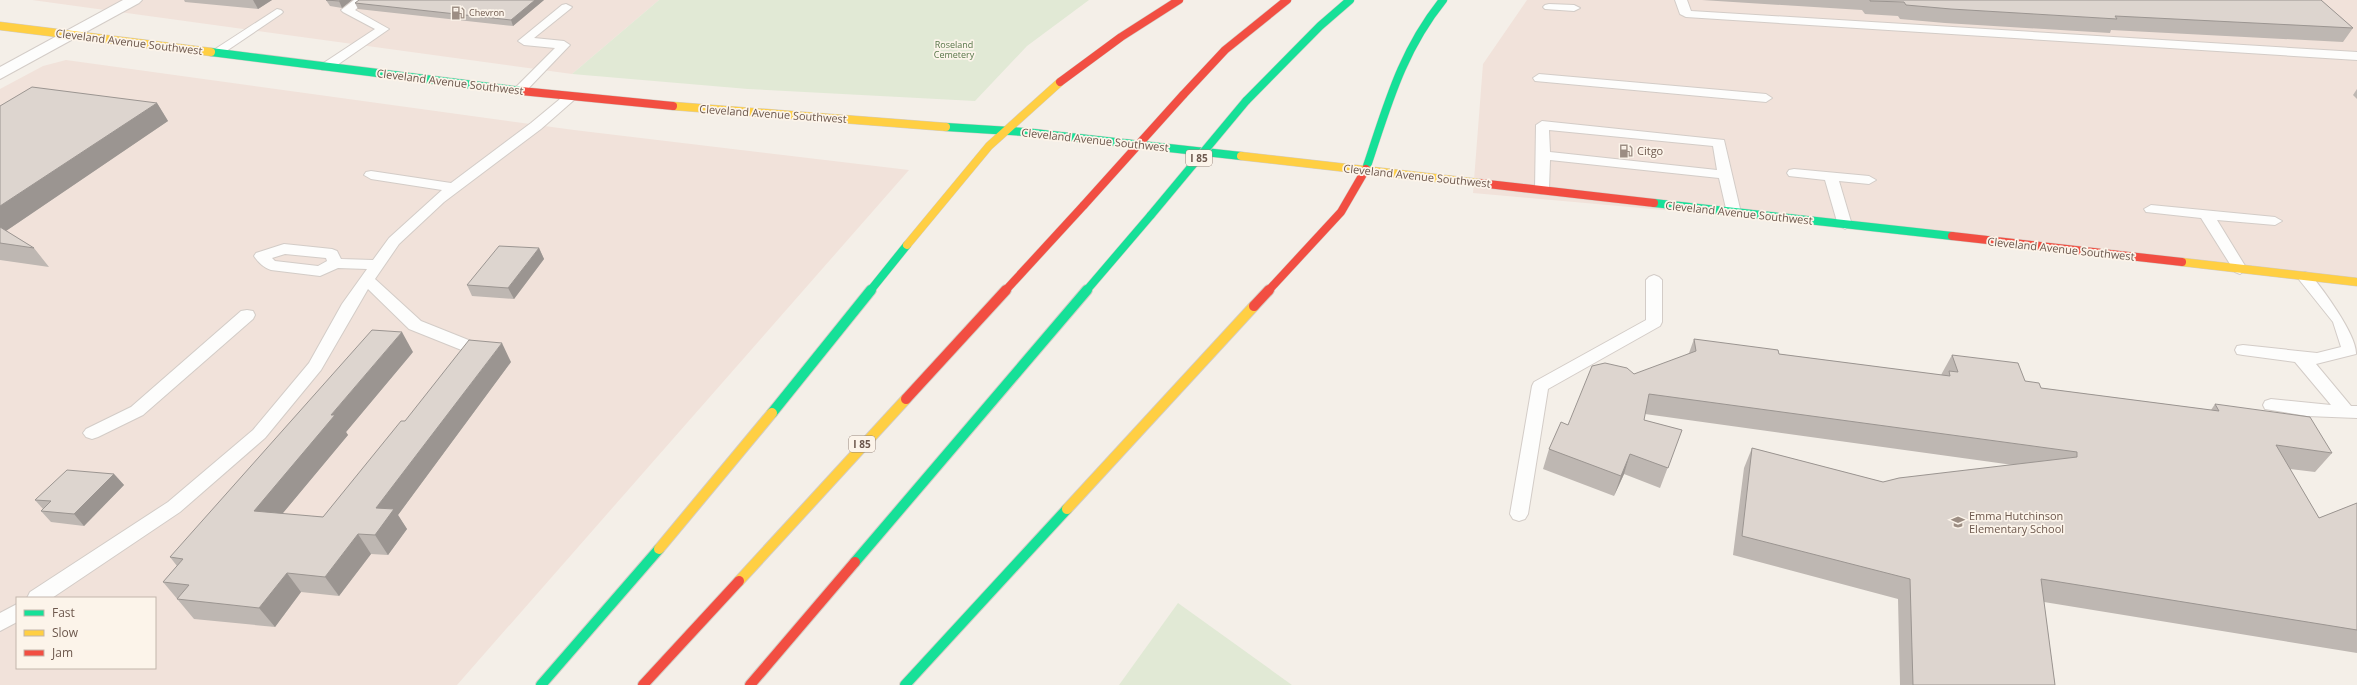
<svg xmlns="http://www.w3.org/2000/svg" width="2357" height="685" font-family="'Open Sans',sans-serif">
	<style>
		.commercial { fill: #f1e2da; fill-rule: evenodd }
		.green { fill: #e1e9d5 }
		.lines { fill: none; stroke-linecap: round; stroke-linejoin: round }
		.lane-casing { stroke: #d3ccc7; stroke-width: 2 }
		.street-casing { stroke: #d3ccc7; stroke-width: 2 }
		.fast-far1-casing { stroke: #d2ccc5; stroke-width: 9 }
		.fast-casing { stroke: #d2ccc5; stroke-width: 12 }
		.slow-far1-casing { stroke: #d2ccc5; stroke-width: 9 }
		.slow-casing { stroke: #d2ccc5; stroke-width: 12 }
		.jam-far1-casing { stroke: #d2ccc5; stroke-width: 9 }
		.jam-casing { stroke: #d2ccc5; stroke-width: 12 }
		.lane { fill: #fdfdfc; fill-rule: evenodd }
		.street { fill: #fdfdfc; fill-rule: evenodd }
		.fast-far1 { stroke: #16e098; stroke-width: 8 }
		.fast { stroke: #16e098; stroke-width: 10 }
		.slow-far1 { stroke: #ffcf43; stroke-width: 8 }
		.slow { stroke: #ffcf43; stroke-width: 10 }
		.jam-far1 { stroke: #f24e42; stroke-width: 8 }
		.jam { stroke: #f24e42; stroke-width: 10 }
		.fast-bridge-casing { stroke: #d3cbc6; stroke-width: 9; stroke-linecap: butt }
		.jam-bridge-casing { stroke: #d3cbc6; stroke-width: 9; stroke-linecap: butt }
		.fast-bridge { stroke: #16e098; stroke-width: 8 }
		.jam-bridge { stroke: #f24e42; stroke-width: 8 }
		.wall { fill: #beb7b2 }
		.shaded-wall { fill: #9b9591 }
		.building { fill: #ddd5cf; stroke: #9b9591 }
		.labels { text-anchor: middle; stroke-width: 3.5; stroke-linejoin: round; paint-order: stroke }
		.far-poi-label { font-size: 9px; fill: #6d584d; stroke: #fcf4ea; text-anchor: start }
		.far-park-label { font-size: 9px; fill: #58774a; stroke: #fcf4ea }
		.shield { fill: #fcf4ea; stroke: #98877c; stroke-width: 1 }
		.shield-label { font-size: 10px; font-weight: bold; fill: #6d584d }
		.street-label { font-size: 11px; fill: #6d584d; stroke: #fcf4ea }
		.poi-label { font-size: 11px; fill: #6d584d; stroke: #fcf4ea; text-anchor: start }
	</style>
	<rect width="100%" height="100%" fill="#f4efe8"/>
	<g class="commercial">
		<polygon points="32,0 659,0 572,74"/>
		<polygon points="1527,0 2357,0 2357,285 2097,249 1473,193 1483,64"/>
		<path d="M66,60L574,130L909,170L457,685H0V89L43,66ZM17,598H155V668H17Z"/>
	</g>
	<g class="green">
		<polygon points="659,0 1089,0 1027,46 975,101 748,89 572,74"/>
		<polygon points="1178,603 1292,685 1119,685"/>
	</g>
	<g class="lines">
		<g class="lane-casing">
			<g id="lane">
				<polygon points="354,0 367,0 355,10 389,29 330,70 322,70 320,67 322,64 375,29 343,12 341,10"/>
				<polygon points="1675,0 1687,0 1691,11 2357,52 2357,60 1686,17 1680,14"/>
				<polygon points="566,4 572,7 570,9 534,38 564,41 570,45 523,94 515,94 513,91 515,88 555,48 524,45 518,41 562,5"/>
				<polygon points="1549,4 1574,5 1580,8 1574,11 1545,9 1543,7 1545,5"/>
				<polygon points="277,9 281,10 283,12 281,14 219,56 211,56 209,53"/>
				<polygon points="1539,74 1766,94 1772,98 1766,102 1535,81 1533,78"/>
				<path d="M570,93L574,94L576,97L574,100L541,129L444,202L399,244L375,279L421,321L481,345L483,349L481,353H469L409,329L368,289L321,370L265,438L180,512L52,598H27L30,592L168,502L253,430L309,363L342,304L367,269L338,268L320,276L271,270C264,268 258,262 254,256L256,253L284,244L332,249L337,251L341,259L373,260L389,238L442,190L371,179L364,175L366,172L371,171L451,183L531,123L566,94ZM285,254L326,258L327,261L318,266L275,261L272,258Z"/>
				<path d="M1542,121L1724,140L1741,213L1734,217L1727,213L1719,178L1550,160L1549,190L1542,194L1537,193L1535,190L1536,125ZM1549,130L1713,146L1717,170L1550,152Z"/>
				<polygon points="1794,169 1869,176 1876,180 1869,184 1839,181 1852,225 1845,229 1838,225 1825,180 1789,176 1787,173 1789,170"/>
				<polygon points="2151,205 2275,217 2282,221 2275,225 2217,220 2247,269 2240,274 2235,272 2201,218 2146,212 2144,209"/>
				<path d="M2305,272L2310,274C2322,288 2357,335 2356,354L2316,364L2351,406H2357V418L2307,416L2265,409L2263,405L2265,401L2271,399L2331,405L2295,362L2243,355L2237,354L2235,350L2237,346L2243,345L2317,353L2341,347L2333,322L2297,277L2300,274Z"/>
				<polygon points="1654,275 1659,277 1662,280 1662,322 1660,326 1548,389 1528,514 1525,519 1519,521 1513,519 1510,514 1532,386 1534,382 1646,320 1646,280 1649,277"/>
				<polygon points="247,310 253,311 255,315 253,319 143,415 98,437 92,439 86,437 83,433 86,429 131,407 241,311"/>
				<polygon points="17,604 17,622 0,631 0,613"/>
			</g>
		</g>
		<g class="street-casing">
			<polygon id="street" points="123,0 142,0 139,3 0,79 0,67"/>
		</g>
		<g class="fast-far1-casing">
			<g id="fast-far1">
				<polyline points="211,52 521,91"/>
				<polyline points="1246,101 1320,26 1350,0"/>
				<polyline points="946,127 1025,132 1241,156"/>
				<path d="M1366,169C1387,107 1401,52 1443,0"/>
				<polyline points="1654,203 1952,236"/>
				<polyline points="870,291 907,245"/>
				<polyline points="1086,291 1151,215"/>
			</g>
		</g>
		<g class="fast-casing">
			<g id="fast">
				<polyline points="772,413 871,290"/>
				<polyline points="855,562 1087,290"/>
				<polyline points="541,685 659,549"/>
				<polyline points="905,685 1067,509"/>
			</g>
		</g>
		<g class="slow-far1-casing">
			<g id="slow-far1">
				<polyline points="0,26 211,52"/>
				<polyline points="673,106 946,127"/>
				<polyline points="1241,156 1479,183"/>
				<polyline points="907,245 989,146 1060,82"/>
				<polyline points="2182,262 2357,282"/>
			</g>
		</g>
		<g class="slow-casing">
			<g id="slow">
				<polyline points="1067,509 1254,306"/>
				<polyline points="659,549 772,413"/>
				<polyline points="739,581 906,399"/>
			</g>
		</g>
		<g class="jam-far1-casing">
			<g id="jam-far1">
				<polyline points="1060,82 1121,37 1179,0"/>
				<polyline points="521,91 673,106"/>
				<polyline points="1183,95 1225,50 1287,0"/>
				<polyline points="1479,183 1654,203"/>
				<polyline points="1952,236 2182,262"/>
				<polyline points="1005,291 1084,205"/>
				<polyline points="1268,291 1341,212 1366,169"/>
			</g>
		</g>
		<g class="jam-casing">
			<g id="jam">
				<polyline points="1254,306 1269,290"/>
				<polyline points="906,399 1006,290"/>
				<polyline points="643,685 739,581"/>
				<polyline points="750,685 855,562"/>
			</g>
		</g>
		<use href="#lane" class="lane"/>
		<use href="#street" class="street"/>
		<use href="#fast-far1" class="fast-far1"/>
		<use href="#fast" class="fast"/>
		<use href="#slow-far1" class="slow-far1"/>
		<use href="#slow" class="slow"/>
		<use href="#jam-far1" class="jam-far1"/>
		<use href="#jam" class="jam"/>
		<g class="fast-bridge-casing">
			<polyline id="fast-bridge" points="1151,215 1246,101"/>
		</g>
		<g class="jam-bridge-casing">
			<polyline id="jam-bridge" points="1084,205 1183,95"/>
		</g>
		<use href="#fast-bridge" class="fast-bridge"/>
		<use href="#jam-bridge" class="jam-bridge"/>
	</g>
	<g class="wall">
		<polygon points="184,0 272,0 258,9 185,2"/>
		<polygon points="326,0 352,0 342,8 330,6"/>
		<polygon points="359,0 544,0 513,26 358,9 355,3"/>
		<polygon points="1702,0 2321,0 2353,28 2343,42 2111,30 2110,33 1945,23 1900,19 1898,16 1865,14 1862,10"/>
		<polygon points="2357,89 2357,99 2353,95"/>
		<polygon points="157,103 168,121 6,231 34,248 49,267 0,260 0,106"/>
		<polygon points="539,248 544,259 514,299 472,296 467,285"/>
		<polygon points="1694,339 1779,354 1941,375 1952,355 2025,381 2041,388 2211,410 2215,404 2332,453 2315,472 2290,469 2319,518 2357,503 2357,653 2044,602 2055,685 1900,685 1898,599 1733,555 1744,468 1752,448 1883,482 2013,465 1645,414 1644,420 1682,430 1660,488 1624,474 1614,496 1543,469 1549,449 1568,425 1689,353"/>
		<polygon points="413,352 346,432 348,435 282,514 323,517 405,421 511,362 398,515 407,529 388,555 371,554 339,596 301,592 275,627 194,619 163,582 177,566 170,557"/>
		<polygon points="114,474 124,485 84,526 51,522 41,511 43,509 35,500"/>
	</g>
	<g class="shaded-wall">
		<polygon points="253,0 272,0 258,9"/>
		<polygon points="341,0 352,0 342,8 339,1"/>
		<polygon points="535,0 544,0 513,26 511,20"/>
		<polygon points="157,103 168,121 0,235 0,206"/>
		<polygon points="539,248 544,259 514,299 508,288"/>
		<polygon points="402,332 413,352 346,432 348,435 268,531 254,511 331,415"/>
		<polygon points="502,343 511,362 398,515 407,529 388,555 375,535 376,508"/>
		<polygon points="1630,454 1624,474 1614,496 1621,476"/>
		<polygon points="114,474 124,485 84,526 74,514"/>
		<polygon points="358,534 371,554 339,596 325,577"/>
		<polygon points="287,573 301,592 275,627 259,608"/>
	</g>
	<g class="building">
		<polygon points="326,0 341,0 339,1"/>
		<polygon points="359,0 535,0 511,20 355,3"/>
		<polygon points="1870,0 2321,0 2353,28 2115,16 2117,19 1951,9 1906,5 1904,2 1870,1"/>
		<polygon points="32,87 157,103 0,206 0,106"/>
		<polygon points="0,227 34,248 0,243"/>
		<polygon points="499,246 539,248 508,288 467,285"/>
		<polygon points="372,330 402,332 331,415 335,415 254,511 323,517 401,421 405,421 469,340 502,343 376,508 394,509 375,535 358,534 325,577 287,573 259,608 177,599 189,585 163,582 183,559 170,557"/>
		<polygon points="1694,339 1778,350 1779,354 1950,376 1949,371 1958,372 1952,355 2018,363 2025,381 2039,383 2041,388 2219,411 2215,404 2310,417 2332,453 2276,445 2319,518 2357,503 2357,630 2041,579 2055,685 1913,685 1910,579 1742,536 1752,448 1883,482 1899,478 2077,457 2077,452 1649,394 1644,420 1682,430 1668,468 1630,454 1621,476 1549,449 1561,422 1568,425 1592,366 1605,363 1627,368 1634,374 1696,351"/>
		<polygon points="67,470 114,474 74,514 41,511 51,501 35,500"/>
	</g>
	<defs>
		<g id="fuel-bare" transform="scale(1.08)"><path d="M-5.5-6h7V0h2V4h1.3V-2.5L3-4.5l.8-.8L6-3V5H2.5V1h-1V6h-7ZM-4.2-4.7v3.2H.2V-4.7Z" fill="#9c8d83" stroke="#fcf4ea" stroke-width="2.5" paint-order="stroke"/></g>
		<g id="school-bare" transform="scale(1.08)"><path d="M0-5L7-2L0 1L-7-2ZM-4 1L0 2.5L4 1V4Q0 6-4 4Z" fill="#9c8d83" stroke="#fcf4ea" stroke-width="2.5" paint-order="stroke"/></g>
	</defs>
	<g fill-rule="evenodd">
		<use href="#fuel-bare" x="458" y="13"/>
		<use href="#fuel-bare" x="1626" y="151"/>
		<use href="#school-bare" x="1958" y="522"/>
	</g>
	<g class="labels">
		<g class="far-poi-label">
			<text x="469" y="16">Chevron</text>
		</g>
		<g class="far-park-label">
			<text x="954" y="48">Roseland<tspan x="954" dy="10">Cemetery</tspan></text>
		</g>
		<g class="shield">
			<rect x="1186" y="150" width="26" height="16" rx="3"/>
			<rect x="849" y="436" width="26" height="16" rx="3"/>
		</g>
		<g class="shield-label">
			<text x="1199" y="162">I 85</text>
			<text x="862" y="448">I 85</text>
		</g>
		<g class="street-label">
			<text transform="translate(129 42) rotate(7)" y="4">Cleveland Avenue Southwest</text>
			<text transform="translate(450 82) rotate(7)" y="4">Cleveland Avenue Southwest</text>
			<text transform="translate(773 114) rotate(4)" y="4">Cleveland Avenue Southwest</text>
			<text transform="translate(1095 140) rotate(6)" y="4">Cleveland Avenue Southwest</text>
			<text transform="translate(1417 176) rotate(6)" y="4">Cleveland Avenue Southwest</text>
			<text transform="translate(1739 213) rotate(6)" y="4">Cleveland Avenue Southwest</text>
			<text transform="translate(2061 249) rotate(6)" y="4">Cleveland Avenue Southwest</text>
		</g>
		<g class="poi-label">
			<text x="1637" y="155">Citgo</text>
			<text x="1969" y="520">Emma Hutchinson<tspan x="1969" dy="13">Elementary School</tspan></text>
		</g>
	</g>
	<rect x="16" y="597" width="140" height="72" fill="#fcf4ea" stroke="#c3b6ab"/>
	<rect x="24" y="610" width="20" height="6" fill="#16e098" stroke="#c3b6ab"/>
	<text x="52" y="617" font-size="12" fill="#6d584d">Fast</text>
	<rect x="24" y="630" width="20" height="6" fill="#ffcf43" stroke="#c3b6ab"/>
	<text x="52" y="637" font-size="12" fill="#6d584d">Slow</text>
	<rect x="24" y="650" width="20" height="6" fill="#f24e42" stroke="#c3b6ab"/>
	<text x="52" y="657" font-size="12" fill="#6d584d">Jam</text>
</svg>
